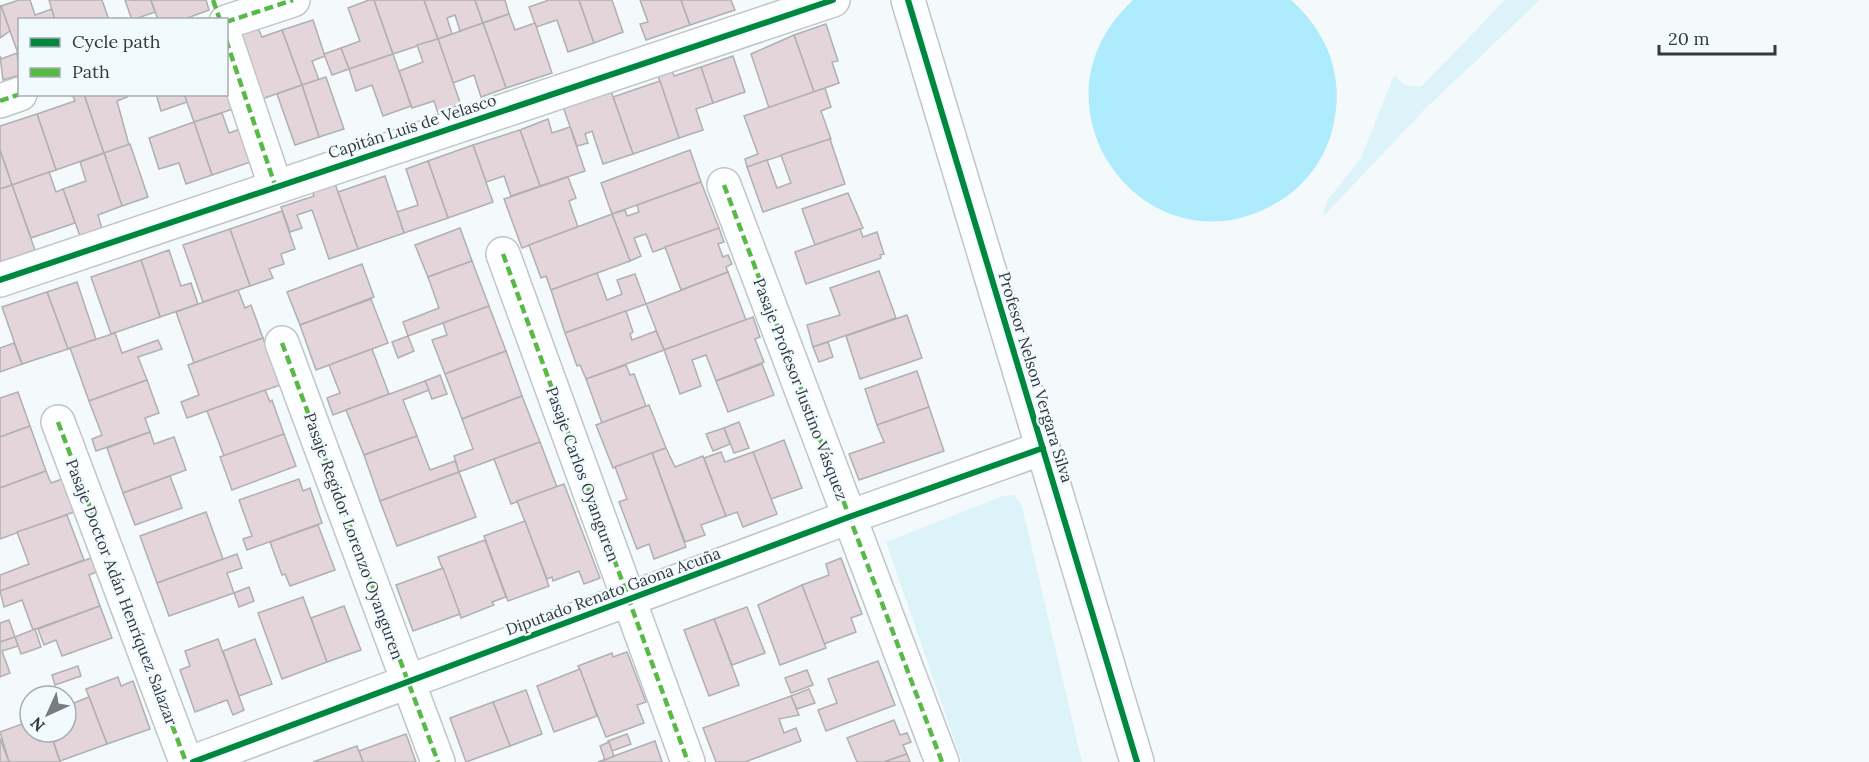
<svg xmlns="http://www.w3.org/2000/svg" width="1869" height="762" font-family="Lora,serif">
	<style>
		.green { fill: #dcf3fa }
		.water { fill: #aeecfd }
		.building { fill: #e4d5da; stroke: #afb0b1; stroke-width: 1.5 }
		.lines { fill: none; stroke-linecap: round; stroke-linejoin: round }
		.minor-casing { stroke: #c0c5c6; stroke-width: 36 }
		.minor { stroke: #fdfeff; stroke-width: 33 }
		.quiet { stroke: #58b947; stroke-width: 4.5; stroke-dasharray: 9 4.5; stroke-linecap: butt }
		.cycleway-casing { stroke: #f1fbff; stroke-width: 10 }
		.cycleway { stroke: #00873e; stroke-width: 6 }
		.labels { text-anchor: middle; stroke-width: 5; stroke-linejoin: round; paint-order: stroke }
		.street-label { font-size: 16px; fill: #35393b; stroke: #f1fbff }
	</style>
	<rect width="100%" height="100%" fill="#f4fafc"/>
	<g class="green">
		<polygon points="1505,0 1540,0 1425,109 1322,218 1327,201 1361,158 1394,75 1405,85 1421,87"/>
		<polygon points="1014,495 1022,506 1082,762 962,762 886,542 1003,496"/>
	</g>
	<path class="water" d="M1133,0H1291C1327,32 1344,75 1334,122C1328,155 1307,185 1278,202C1148,280 1018,106 1133,0Z"/>
	<g class="building">
		<polygon points="19,0 30,0 35,15 52,9 55,20 20,20 20,59 1,6"/>
		<polygon points="49,0 102,0 109,20 55,20"/>
		<polygon points="125,0 151,0 155,12 132,20"/>
		<polygon points="151,0 206,0 209,10 182,20 158,20"/>
		<polygon points="369,0 374,0 393,54 349,69 341,48 360,41 348,8"/>
		<polygon points="374,0 424,0 438,39 393,54"/>
		<polygon points="424,0 475,0 483,23 460,31 455,15 447,18 452,34 438,39"/>
		<polygon points="475,0 505,0 509,14 483,23"/>
		<polygon points="549,0 579,0 594,43 568,52 557,20 536,27 529,7"/>
		<polygon points="579,0 612,0 623,32 594,43"/>
		<polygon points="640,0 681,0 690,25 646,40 640,24 648,22"/>
		<polygon points="681,0 731,0 735,10 690,25"/>
		<polygon points="1,6 10,31 0,38 0,6"/>
		<polygon points="509,14 515,30 535,23 552,73 506,88 483,23"/>
		<polygon points="313,20 325,56 312,61 319,80 302,85 282,30"/>
		<polygon points="483,23 506,88 481,97 474,75 453,83 438,39"/>
		<polygon points="826,24 838,61 832,62 839,83 814,92 794,35"/>
		<polygon points="258,28 262,37 282,30 302,85 256,101 232,37"/>
		<polygon points="794,35 814,92 769,108 751,54"/>
		<polygon points="438,39 461,105 438,113 434,101 412,108 399,71 423,62 417,45"/>
		<polygon points="341,48 349,69 332,75 324,54"/>
		<polygon points="17,53 20,75 3,80 0,56 1,59"/>
		<polygon points="393,54 411,106 383,116 372,85 356,91 349,69"/>
		<polygon points="733,56 745,92 713,103 701,67"/>
		<polygon points="701,67 713,103 696,109 703,130 679,138 657,73 671,68 674,76"/>
		<polygon points="226,70 239,107 194,122 184,94 226,94"/>
		<polygon points="326,77 344,129 319,137 302,85"/>
		<polygon points="660,81 679,138 633,154 613,97"/>
		<polygon points="302,85 319,137 295,145 277,94"/>
		<polygon points="610,88 633,154 603,164 592,131 585,134 588,143 577,146 562,104"/>
		<polygon points="825,88 831,107 821,111 831,139 747,167 745,159 758,154 744,116"/>
		<polygon points="72,94 84,94 104,153 56,170 37,114 75,101"/>
		<polygon points="84,94 126,94 127,97 117,101 129,145 104,153"/>
		<polygon points="156,94 184,94 187,102 161,111"/>
		<polygon points="222,113 229,133 246,127 257,160 212,175 194,122"/>
		<polygon points="37,114 56,170 12,185 0,150 0,126"/>
		<polygon points="548,119 552,133 570,127 585,171 540,186 520,130"/>
		<polygon points="194,122 212,175 186,184 179,163 159,169 149,138"/>
		<polygon points="520,130 540,186 511,196 504,176 486,182 473,145"/>
		<polygon points="830,139 845,184 763,212 747,167 767,160 777,188 791,183 781,155"/>
		<polygon points="130,144 148,197 122,206 104,153"/>
		<polygon points="473,145 493,202 448,218 428,161"/>
		<polygon points="0,150 12,185 0,189"/>
		<polygon points="690,150 701,182 612,214 601,183"/>
		<polygon points="104,153 122,206 98,215 102,229 80,236 63,189 86,181 80,162"/>
		<polygon points="428,161 448,218 404,233 397,212 418,205 406,169"/>
		<polygon points="49,172 56,192 63,189 75,223 31,238 12,185"/>
		<polygon points="385,176 404,233 358,249 338,192"/>
		<polygon points="568,177 576,198 569,201 578,227 522,248 504,199"/>
		<polygon points="334,181 358,249 329,259 312,210 297,215 302,228 290,232 281,207 314,196 311,188"/>
		<polygon points="701,182 719,228 653,252 646,234 634,238 641,256 630,261 612,214 625,210 627,216 639,212 637,205"/>
		<polygon points="12,185 35,250 0,262 0,189"/>
		<polygon points="848,193 863,228 815,245 802,209"/>
		<polygon points="282,211 295,249 281,254 284,264 269,269 273,278 250,286 230,229"/>
		<polygon points="612,214 630,261 551,290 546,276 541,278 529,245"/>
		<polygon points="460,228 472,261 428,277 415,245"/>
		<polygon points="719,228 724,242 718,244 723,257 728,255 732,264 726,267 728,272 681,290 665,247"/>
		<polygon points="230,229 250,286 203,302 183,245"/>
		<polygon points="860,229 863,237 877,232 884,254 880,255 881,258 806,284 795,252"/>
		<polygon points="169,250 181,286 191,283 198,304 160,317 141,260"/>
		<polygon points="141,260 160,317 111,334 91,277"/>
		<polygon points="472,261 489,306 408,336 403,322 439,308 428,277"/>
		<polygon points="362,264 374,297 300,325 287,292"/>
		<polygon points="879,271 896,318 813,347 807,325 840,315 830,288"/>
		<polygon points="728,272 746,320 664,350 646,304"/>
		<polygon points="597,273 607,300 622,294 617,280 635,274 646,304 565,333 551,290"/>
		<polygon points="77,282 96,339 68,349 47,292"/>
		<polygon points="238,290 245,308 251,305 263,338 194,363 176,312"/>
		<polygon points="47,292 68,349 22,364 2,307"/>
		<polygon points="371,299 388,343 316,370 300,325"/>
		<polygon points="489,306 506,351 445,374 432,340 447,335 443,323"/>
		<polygon points="626,311 633,332 630,334 632,340 656,331 664,350 586,379 580,365 577,366 565,333"/>
		<polygon points="907,315 922,358 860,379 846,336"/>
		<polygon points="753,317 760,337 755,339 764,362 716,381 706,355 692,360 701,386 680,394 664,350"/>
		<polygon points="115,333 122,353 158,340 162,349 138,357 147,380 89,401 70,348"/>
		<polygon points="408,336 414,351 398,358 392,342"/>
		<polygon points="263,338 280,385 187,418 181,402 199,395 188,365"/>
		<polygon points="828,342 833,357 819,362 813,347"/>
		<polygon points="14,343 22,364 0,372 0,348"/>
		<polygon points="372,349 389,394 333,415 327,398 340,393 329,365"/>
		<polygon points="506,351 522,396 462,419 445,374"/>
		<polygon points="762,364 774,395 728,412 716,381"/>
		<polygon points="626,365 630,375 634,374 646,406 602,423 586,379"/>
		<polygon points="917,371 929,407 877,425 865,389"/>
		<polygon points="440,375 447,394 432,399 425,381"/>
		<polygon points="147,380 159,413 145,418 150,432 96,451 92,439 102,435 89,401"/>
		<polygon points="425,381 429,390 403,400 417,436 364,455 346,410"/>
		<polygon points="265,390 270,402 272,400 284,434 224,456 207,411"/>
		<polygon points="18,392 30,426 0,437 0,398"/>
		<polygon points="522,396 540,442 459,472 454,456 473,449 462,419"/>
		<polygon points="649,405 666,448 613,468 596,425"/>
		<polygon points="929,407 944,451 859,480 849,454 884,442 877,425"/>
		<polygon points="739,422 749,448 734,453 724,428"/>
		<polygon points="30,426 46,471 0,488 0,437"/>
		<polygon points="724,428 730,444 713,451 706,434"/>
		<polygon points="150,432 154,444 174,437 186,470 123,493 107,448"/>
		<polygon points="284,434 296,466 232,490 220,457"/>
		<polygon points="417,436 430,470 455,461 459,472 380,501 364,455"/>
		<polygon points="784,440 802,488 771,499 753,452"/>
		<polygon points="540,442 557,487 511,504 494,459"/>
		<polygon points="666,448 675,467 703,456 726,516 701,525 705,535 685,542 652,453"/>
		<polygon points="721,452 725,462 753,452 777,514 743,527 737,512 726,516 704,458"/>
		<polygon points="652,453 686,547 654,559 649,544 637,549 619,502 627,499 615,467"/>
		<polygon points="46,471 51,483 62,479 74,512 0,539 0,488"/>
		<polygon points="459,472 476,517 397,546 380,501"/>
		<polygon points="170,476 182,508 135,525 123,493"/>
		<polygon points="299,479 303,491 310,488 322,523 247,550 243,539 252,536 239,500"/>
		<polygon points="564,484 600,578 584,584 579,571 553,581 552,577 547,579 517,501"/>
		<polygon points="206,512 223,559 157,583 140,536"/>
		<polygon points="67,515 84,560 0,591 0,575 29,564 17,532"/>
		<polygon points="525,521 549,586 508,601 484,536"/>
		<polygon points="318,525 335,570 290,586 285,574 282,575 270,542"/>
		<polygon points="485,540 506,597 492,602 494,605 461,618 438,557"/>
		<polygon points="237,554 242,568 227,573 234,593 169,616 157,583"/>
		<polygon points="94,557 99,571 89,575 100,606 33,630 22,600 4,607 0,591"/>
		<polygon points="841,558 862,614 851,618 856,632 824,644 802,585 829,575 826,564"/>
		<polygon points="443,568 460,614 413,631 396,585"/>
		<polygon points="802,585 826,648 780,665 758,605"/>
		<polygon points="249,587 254,601 239,607 234,593"/>
		<polygon points="303,597 327,662 282,679 258,613"/>
		<polygon points="100,606 112,638 62,656 56,640 44,645 38,629"/>
		<polygon points="344,606 361,650 327,662 311,618"/>
		<polygon points="747,607 765,653 732,665 714,619"/>
		<polygon points="714,619 739,685 709,696 684,630"/>
		<polygon points="9,620 15,637 0,642 0,623"/>
		<polygon points="35,629 41,647 21,654 15,637"/>
		<polygon points="15,637 18,646 2,651 10,673 0,677 0,642"/>
		<polygon points="218,639 244,710 233,715 227,700 195,712 180,670 190,666 185,651"/>
		<polygon points="255,639 272,684 239,696 223,651"/>
		<polygon points="627,652 646,702 637,705 644,723 606,737 578,666 612,653 613,657"/>
		<polygon points="878,661 895,705 826,731 818,710 837,703 828,679"/>
		<polygon points="78,666 81,676 55,685 52,675"/>
		<polygon points="580,669 597,716 554,732 537,686"/>
		<polygon points="807,670 813,685 791,693 785,678"/>
		<polygon points="118,677 121,686 133,681 150,729 107,744 86,689"/>
		<polygon points="809,689 815,703 797,709 791,696"/>
		<polygon points="526,690 542,734 510,746 493,702"/>
		<polygon points="791,696 799,715 779,719 784,733 796,728 801,741 745,762 716,762 703,728"/>
		<polygon points="89,697 107,744 60,761 50,732 66,732 66,706"/>
		<polygon points="493,702 510,746 466,762 450,718"/>
		<polygon points="894,720 900,735 907,733 911,742 903,745 907,754 884,762 857,762 847,738"/>
		<polygon points="30,721 30,732 50,732 60,762 9,762 0,732"/>
		<polygon points="406,734 416,762 363,762 359,751"/>
		<polygon points="627,734 631,744 612,751 608,741"/>
		<polygon points="0,738 9,762 0,762"/>
		<polygon points="655,741 662,762 598,762 614,756"/>
		<polygon points="609,742 614,756 605,760 600,746"/>
		<polygon points="357,746 363,762 313,762"/>
		<polygon points="907,754 910,762 884,762"/>
	</g>
	<g class="lines">
		<g class="minor-casing">
			<g id="minor">
				<polyline points="908,0 1137,762"/>
				<polyline points="226,22 293,0"/>
				<polyline points="226,40 275,185"/>
				<polyline points="0,101 20,94"/>
				<polyline points="724,185 942,762"/>
				<polyline points="503,254 688,762"/>
				<polyline points="0,280 833,0"/>
				<polyline points="282,343 438,762"/>
				<polyline points="58,422 186,762"/>
				<polyline points="193,762 849,517 1043,448"/>
			</g>
		</g>
		<use href="#minor" class="minor"/>
		<g class="quiet">
			<polyline points="213,0 220,20"/>
			<polyline points="226,22 293,0"/>
			<polyline points="226,40 275,185"/>
			<polyline points="0,101 20,94"/>
			<polyline points="724,185 942,762"/>
			<polyline points="503,254 688,762"/>
			<polyline points="282,343 438,762"/>
			<polyline points="58,422 186,762"/>
		</g>
		<g class="cycleway-casing">
			<g id="cycleway">
				<polyline points="908,0 1137,762"/>
				<polyline points="0,280 833,0"/>
				<polyline points="193,762 849,517 1043,448"/>
			</g>
		</g>
		<use href="#cycleway" class="cycleway"/>
	</g>
	<g class="labels">
		<g class="street-label">
			<text transform="translate(412 126) rotate(-18)" y="6">Capitán Luis de Velasco</text>
			<text transform="translate(1036 377) rotate(73)" y="6">Profesor Nelson Vergara Silva</text>
			<text transform="translate(801 389) rotate(69)" y="6">Pasaje Profesor Justino Vásquez</text>
			<text transform="translate(583 474) rotate(70)" y="6">Pasaje Carlos Oyanguren</text>
			<text transform="translate(354 536) rotate(70)" y="6">Pasaje Regidor Lorenzo Oyanguren</text>
			<text transform="translate(613 591) rotate(-20)" y="6">Diputado Renato Gaona Acuña</text>
			<text transform="translate(122 592) rotate(69)" y="6">Pasaje Doctor Adán Henríquez Salazar</text>
		</g>
	</g>
	<rect x="18" y="18" width="210" height="78" fill="#f1fbff" stroke="#a6adb1" stroke-width="1.5"/>
	<rect x="30" y="38" width="30" height="9" fill="#00873e" stroke="#a6adb1" stroke-width="1.5"/>
	<text x="72" y="48" font-size="18" fill="#35393b">Cycle path</text>
	<rect x="30" y="68" width="30" height="9" fill="#58b947" stroke="#a6adb1" stroke-width="1.5"/>
	<text x="72" y="78" font-size="18" fill="#35393b">Path</text>
	<g transform="translate(48 714) rotate(225)"><circle r="28" fill="#f1fbff" stroke="#a6adb1" stroke-width="1.5"/>
	<path d="M0-4.5L10 22L0 15L-10 22Z" fill="#787d7f"/>
	<text y="-9" font-size="16" font-weight="bold" text-anchor="middle" fill="#35393b">N</text>
	</g>
	<path d="M1659 45v9h116v-9" fill="none" stroke="#35393b" stroke-width="3"/>
	<text x="1668" y="45" font-size="18" fill="#35393b" stroke="#f1fbff" stroke-width="4.5" paint-order="stroke">20 m</text>
</svg>
